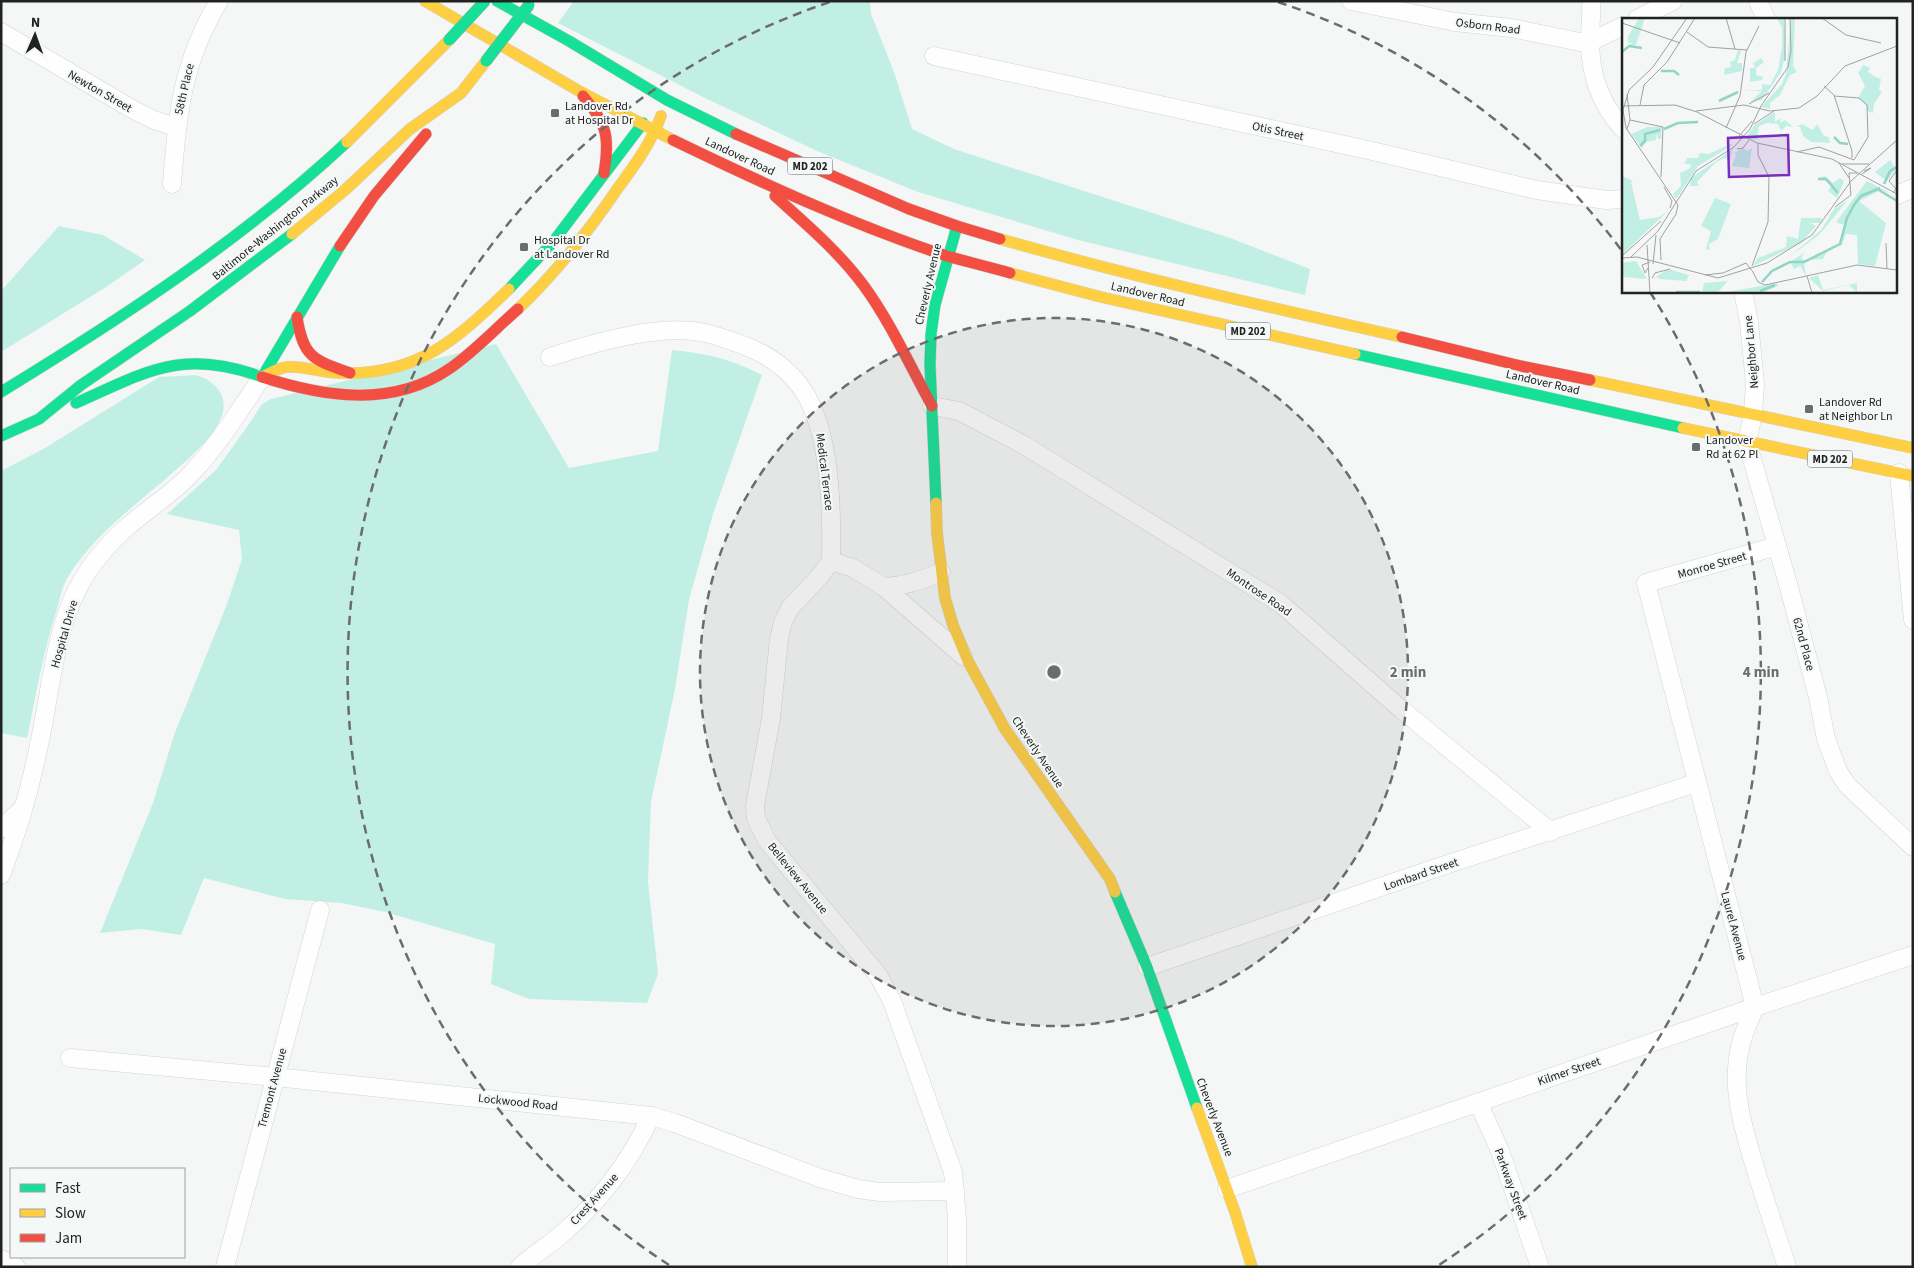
<svg xmlns="http://www.w3.org/2000/svg" width="1914" height="1268" font-family="'Source Sans 3',sans-serif">
	<style>
		.green { fill: #c1efe4 }
		.lines { fill: none; stroke-linecap: round; stroke-linejoin: round }
		.street-casing { stroke: #d2d4d3; stroke-width: 19 }
		.fast-casing { stroke: #d2d4d3; stroke-width: 12 }
		.slow-casing { stroke: #d2d4d3; stroke-width: 12 }
		.jam-casing { stroke: #d2d4d3; stroke-width: 12 }
		.street { stroke: #fefefe; stroke-width: 18 }
		.fast { stroke: #16e098; stroke-width: 11 }
		.slow { stroke: #ffcf43; stroke-width: 11 }
		.jam { stroke: #f24e42; stroke-width: 11 }
		.fast-bridge-casing { stroke: #93ada8; stroke-width: 12; stroke-linecap: butt }
		.fast-bridge { stroke: #16e098; stroke-width: 11 }
		.ring { fill: none; stroke: #6b6d6c; stroke-width: 2.5; stroke-dasharray: 9 6 }
		.poi-dot { fill: #6b6d6c; stroke: #f4f8f7; stroke-width: 2 }
		.labels { text-anchor: middle; stroke-width: 4; stroke-linejoin: round; paint-order: stroke }
		.shield { fill: #f4f8f7; stroke: #606262; stroke-width: 1 }
		.shield-label { font-size: 11px; font-weight: bold; fill: #212222 }
		.street-label { font-size: 12px; fill: #212222; stroke: #f4f8f7 }
		.poi-label { font-size: 12px; fill: #212222; stroke: #f4f8f7; text-anchor: start }
		.inset-river { fill: none; stroke: #94d4c6; stroke-width: 2.5 }
		.inset-road { fill: none; stroke: #a0a2a1; stroke-width: 1 }
		.view { fill: #7b2cbf; fill-opacity: 0.15; stroke: #7b2cbf; stroke-width: 2.5 }
		.inset-edge { fill: none; stroke: #212222; stroke-width: 2.5 }
		.centre { fill: #6b6d6c; stroke: #f4f8f7; stroke-width: 2.5 }
		.ring-label { font-size: 15px; text-anchor: middle; font-weight: bold; fill: #6b6d6c; stroke: #f4f8f7; stroke-width: 4; stroke-linejoin: round; paint-order: stroke }
	</style>
	<rect width="100%" height="100%" fill="#f5f7f6"/>
	<g class="green">
		<polygon points="574,1 870,1 871,14 894,72 912,129 954,149 1230,238 1310,269 1305,295 1078,240 918,192 817,151 707,99 558,23"/>
		<polygon points="59,226 103,235 145,260 106,287 1,352 1,291"/>
		<path d="M496,344L569,468L658,451L672,350C709,354 728,358 762,375L713,514L689,600L675,689L651,802L648,882L658,974L647,1003L529,999L491,984L495,944L385,912L342,903L285,899L204,878L181,935L141,929L100,933L153,803L174,735L227,604L242,559L239,530L167,514L216,470L249,424L262,404L271,399Z"/>
		<path d="M196,375C216,381 231,398 220,420C212,439 185,462 169,476C135,505 91,538 68,577C62,586 60,599 57,609C43,652 36,695 27,738L1,733V471L45,448L159,377Z"/>
	</g>
	<g class="lines">
		<g class="street-casing">
			<g id="street">
				<polyline points="1351,1 1455,22 1511,28 1580,42 1590,42 1623,26"/>
				<path d="M1591,1C1592,14 1590,27 1590,40C1590,75 1600,103 1623,129"/>
				<polyline points="1758,1 1766,19"/>
				<polyline points="1637,19 1673,1"/>
				<polyline points="1,32 132,109 154,120 176,127"/>
				<polyline points="934,56 1368,150 1537,190 1606,200 1623,199"/>
				<path d="M172,184C177,115 182,62 219,1"/>
				<polyline points="1895,196 1913,188"/>
				<polyline points="1743,291 1749,322 1755,384 1753,414 1747,442 1788,584 1818,697 1826,739 1838,771 1847,785 1913,847"/>
				<path d="M550,357C593,343 660,323 705,333C719,336 732,341 745,346C773,356 799,377 811,405C831,448 832,514 831,561"/>
				<polyline points="932,406 959,411 1024,445 1281,604 1402,710 1551,832"/>
				<polyline points="1899,473 1913,620"/>
				<path d="M1777,546L1646,583L1755,1007C1746,1027 1738,1046 1737,1069C1735,1098 1743,1126 1751,1154C1762,1192 1775,1229 1787,1267"/>
				<path d="M884,587C904,586 922,581 941,572"/>
				<polyline points="1,829 22,809"/>
				<path d="M1,875C18,831 31,786 40,740C50,694 55,632 77,590C89,566 107,545 126,528C146,510 169,496 188,477C217,447 239,411 262,377"/>
				<polyline points="1147,967 1436,868 1696,783"/>
				<polyline points="70,1058 275,1077 651,1116 675,1123 820,1178 858,1189 880,1192 955,1191"/>
				<polyline points="1478,1102 1500,1151 1540,1267"/>
				<polyline points="1227,1189 1755,1007 1913,955"/>
				<polyline points="1,1259 16,1267"/>
				<polyline points="225,1267 320,910"/>
				<path d="M520,1267C531,1257 544,1248 556,1239C597,1205 629,1164 651,1116"/>
				<polyline points="957,1267 957,1219 953,1172 892,1001 878,975 767,841 756,818 755,806 771,718 779,639 783,622 790,608 819,577 831,561 853,568 884,587 963,656"/>
			</g>
		</g>
		<g class="fast-casing">
			<g id="fast">
				<polyline points="497,1 569,41 667,100 736,134"/>
				<polyline points="509,289 553,242 643,123"/>
				<polyline points="1355,354 1683,428"/>
				<path d="M1,392C122,318 243,239 347,142"/>
				<path d="M76,403C148,371 182,348 262,377L340,246"/>
				<polyline points="1,436 39,419 81,385 190,311 292,234"/>
				<polyline points="936,503 930,365 931,334 935,305 957,226"/>
				<polyline points="1115,892 1147,967 1197,1108"/>
			</g>
		</g>
		<g class="slow-casing">
			<g id="slow">
				<polyline points="425,1 579,91 673,140"/>
				<polyline points="347,142 449,40"/>
				<polyline points="292,234 345,190 410,129 461,93 486,61"/>
				<path d="M1000,239C1133,277 1268,307 1402,337"/>
				<polyline points="1010,273 1101,297 1355,354"/>
				<path d="M518,309C557,272 588,232 618,188C635,165 651,143 661,116"/>
				<path d="M262,377C270,373 278,368 287,367C299,365 325,373 340,373C418,376 457,339 509,289"/>
				<polyline points="1590,380 1913,448"/>
				<polyline points="1683,428 1913,476"/>
				<polyline points="936,503 937,533 945,598 953,625 968,661 1005,729 1110,879 1115,892"/>
				<polyline points="1197,1108 1235,1212 1252,1267"/>
			</g>
		</g>
		<g class="jam-casing">
			<g id="jam">
				<path d="M583,96C607,124 610,137 604,173"/>
				<polyline points="736,134 909,209 957,226 1000,239"/>
				<path d="M673,140C762,183 853,225 947,256C968,262 989,267 1010,273"/>
				<path d="M775,196C806,224 839,252 864,286C891,323 910,366 932,406"/>
				<polyline points="340,246 374,196 426,134"/>
				<path d="M297,317C303,357 313,360 350,373"/>
				<polyline points="1402,337 1521,366 1590,380"/>
				<path d="M262,377C324,397 392,408 449,369C474,352 495,329 518,309"/>
			</g>
		</g>
		<use href="#street" class="street"/>
		<use href="#fast" class="fast"/>
		<use href="#slow" class="slow"/>
		<use href="#jam" class="jam"/>
		<g class="fast-bridge-casing">
			<g id="fast-bridge">
				<polyline points="449,40 485,1"/>
				<polyline points="486,61 529,5"/>
			</g>
		</g>
		<use href="#fast-bridge" class="fast-bridge"/>
	</g>
	<circle cx="1054" cy="672" r="354" fill="#6b6d6c" fill-opacity=".12"/>
	<g class="ring">
		<circle cx="1054" cy="672" r="354"/>
		<path d="M669 1265A707 707 0 0 1 830 2M1278 2A707 707 0 0 1 1622 251M1650 292A707 707 0 0 1 1439 1265"/>
	</g>
	<g class="poi-dot">
		<rect x="550" y="108" width="10" height="10" rx="2.5"/>
		<rect x="519" y="242" width="10" height="10" rx="2.5"/>
		<rect x="1804" y="404" width="10" height="10" rx="2.5"/>
		<rect x="1691" y="442" width="10" height="10" rx="2.5"/>
	</g>
	<g class="labels">
		<g class="shield">
			<rect x="787.5" y="157.5" width="45" height="17" rx="4"/>
			<rect x="1225.5" y="322.5" width="45" height="17" rx="4"/>
			<rect x="1807.5" y="450.5" width="45" height="17" rx="4"/>
		</g>
		<g class="shield-label">
			<text x="810" y="170">MD 202</text>
			<text x="1248" y="335">MD 202</text>
			<text x="1830" y="463">MD 202</text>
		</g>
		<g class="street-label">
			<text transform="translate(1488 26) rotate(7)" y="4">Osborn Road</text>
			<text transform="translate(184 89) rotate(-77)" y="4">58th Place</text>
			<text transform="translate(100 91) rotate(30)" y="4">Newton Street</text>
			<text transform="translate(1278 131) rotate(12)" y="4">Otis Street</text>
			<text transform="translate(740 156) rotate(25)" y="4">Landover Road</text>
			<text transform="translate(275 228) rotate(-39)" y="4">Baltimore-Washington Parkway</text>
			<text transform="translate(928 284) rotate(-77)" y="4">Cheverly Avenue</text>
			<text transform="translate(1148 294) rotate(13)" y="4">Landover Road</text>
			<text transform="translate(1751 352) rotate(-95)" y="4">Neighbor Lane</text>
			<text transform="translate(1543 382) rotate(13)" y="4">Landover Road</text>
			<text transform="translate(825 472) rotate(83)" y="4">Medical Terrace</text>
			<text transform="translate(1712 565) rotate(-16)" y="4">Monroe Street</text>
			<text transform="translate(1259 592) rotate(34)" y="4">Montrose Road</text>
			<text transform="translate(64 634) rotate(-74)" y="4">Hospital Drive</text>
			<text transform="translate(1804 644) rotate(75)" y="4">62nd Place</text>
			<text transform="translate(1038 752) rotate(56)" y="4">Cheverly Avenue</text>
			<text transform="translate(1421 874) rotate(-19)" y="4">Lombard Street</text>
			<text transform="translate(798 878) rotate(51)" y="4">Belleview Avenue</text>
			<text transform="translate(1734 926) rotate(75)" y="4">Laurel Avenue</text>
			<text transform="translate(1569 1071) rotate(-19)" y="4">Kilmer Street</text>
			<text transform="translate(272 1088) rotate(-75)" y="4">Tremont Avenue</text>
			<text transform="translate(518 1102) rotate(6)" y="4">Lockwood Road</text>
			<text transform="translate(1215 1117) rotate(69)" y="4">Cheverly Avenue</text>
			<text transform="translate(1511 1184) rotate(70)" y="4">Parkway Street</text>
			<text transform="translate(594 1199) rotate(-48)" y="4">Crest Avenue</text>
		</g>
		<g class="poi-label">
			<text x="565" y="110">Landover Rd<tspan x="565" dy="14">at Hospital Dr</tspan></text>
			<text x="534" y="244">Hospital Dr<tspan x="534" dy="14">at Landover Rd</tspan></text>
			<text x="1819" y="406">Landover Rd<tspan x="1819" dy="14">at Neighbor Ln</tspan></text>
			<text x="1706" y="444">Landover<tspan x="1706" dy="14">Rd at 62 Pl</tspan></text>
		</g>
	</g>
	<g transform="translate(1622 18)">
		<rect width="275" height="275" fill="#f5f7f6"/>
		<path d="M17,0H23L14,27L6,28L10,25H6V19ZM155,0H162L163,39L159,54L140,82L128,84L140,73L119,72H140V66L148,67L156,52L160,29V10ZM169,0H173L171,48L175,54L168,57L158,77L148,85V91L139,89L160,66L164,56ZM116,32L119,33L115,45H120V53L102,57L103,50L109,49L108,44L113,42ZM139,40L142,44L134,50V57L141,59L140,62L128,64V50H133L131,45ZM241,47L248,50L246,54L252,58L259,61L257,72L260,74L252,86L251,95L245,93V88L236,80L243,68L236,55ZM153,94V104L159,100L158,105L163,102L171,109L164,108L159,113L156,106L145,105L137,108L135,122L123,120L133,107ZM180,106L191,112L195,106L202,118L207,119L208,125L189,124L181,118L178,109H174ZM25,109H40L39,121H36L35,115L34,122L24,124L20,130L9,116ZM108,126L111,127L76,148L54,181L51,176L59,168L58,155L69,150L68,146H62L65,140H76L78,135L87,136ZM122,130L125,133L130,130L127,150L110,148L114,137L112,135ZM111,131L108,142L103,140L94,144L75,164L77,168H68L69,160ZM268,142L274,151L265,163L253,154ZM0,158L11,163L9,164L18,202L37,199L46,193L0,237ZM203,158L211,165L218,160L222,163L215,180L206,173L209,168L201,161H195ZM245,163L268,175L259,172L237,183L264,205L253,248L236,246L235,217L224,216L220,227L205,233L201,241L189,242L218,225L222,207L214,204ZM93,180L109,186L96,221L87,226L88,232L84,231L89,213L79,208ZM226,182L197,217L167,239L199,212L212,191ZM179,200H200L199,205H188L194,208L179,225L131,248L136,240L164,229L165,218L176,221ZM182,235L179,241L188,243L182,245L184,258L178,248L172,251L168,244ZM14,243L25,261L0,259V245ZM46,251L67,257L64,263L37,261L36,259L31,261ZM196,257L201,272L235,265V275L227,267L201,273L187,260ZM106,263L95,275H80L82,265ZM155,265L156,268L140,275H100Z" fill="#c1efe4"/>
		<path class="inset-river" d="M0,34L7,28L20,30M39,53H52L57,57M97,83L116,74M42,111L56,105L76,104M212,119L218,125L226,126M18,128L23,123V116L38,112M196,161H204L216,175M262,166L268,153L275,149M257,172L275,183M140,264L150,253L168,244H182L218,226L225,200L232,187L239,178L258,170M138,273L153,267M54,274H78"/>
		<path class="inset-road" d="M104,0L113,31M163,0V43M200,0L224,17L259,25M0,5L58,25M65,14L86,29L125,32M202,68L212,77L230,133V140M5,76L8,102L5,111M212,78L237,80L245,87L246,119L232,142M127,86L147,75M18,87L22,67L45,44L73,0M0,88L53,87L75,94L135,125L210,141L275,176M74,93L122,87L148,93L177,90L195,78L223,48L275,28M8,102L41,109L39,159M132,106L152,93M104,110L118,78L124,34L137,8M117,118L130,103M115,131L121,130L127,122M175,134L197,129L232,142M217,145L227,160M220,146H247M240,156L249,150L242,153M42,169L50,183L48,190M271,175L274,171L267,163L275,152M213,189L229,177L227,155H235M264,225L265,251M25,227L28,275M0,238L39,203M9,239L36,213L74,153L112,129L128,111L139,88L166,49L169,33L168,0M0,240L15,239L96,260L145,245L190,217L229,163L275,122M39,242L38,221L54,196L56,187L4,110L1,92L7,72L31,49L65,0M31,246L34,217M130,248L146,204L147,159L136,137V126M26,250L23,255L20,247L28,244M131,254L136,264L143,267L235,247L275,252M83,257L101,255L124,245L131,254M185,258L190,275M30,260L33,255L48,251"/>
		<path class="view" d="M166,117L167,157L107,159L106,120Z"/>
		<rect width="275" height="275" class="inset-edge"/>
	</g>
	<circle cx="1054" cy="672" r="8" class="centre"/>
	<g class="ring-label">
		<text x="1408" y="677">2 min</text>
		<text x="1761" y="677">4 min</text>
	</g>
	<rect width="1914" height="1268" fill="none" stroke="#212222" stroke-width="5"/>
	<rect x="10" y="1168" width="175" height="90" fill="#f4f8f7" stroke="#a0a2a2"/>
	<rect x="20" y="1184" width="25" height="8" fill="#16e098" stroke="#a0a2a2"/>
	<text x="55" y="1193" font-size="15" fill="#212222">Fast</text>
	<rect x="20" y="1209" width="25" height="8" fill="#ffcf43" stroke="#a0a2a2"/>
	<text x="55" y="1218" font-size="15" fill="#212222">Slow</text>
	<rect x="20" y="1234" width="25" height="8" fill="#f24e42" stroke="#a0a2a2"/>
	<text x="55" y="1243" font-size="15" fill="#212222">Jam</text>
	<g transform="translate(35 35) rotate(2)" stroke="#f4f8f7" stroke-width="4" paint-order="stroke">
	<path d="M0-4L9 19L0 12L-9 19Z" fill="#212222"/>
	<text y="-8" font-size="14" font-weight="bold" text-anchor="middle" fill="#212222">N</text>
	</g>
</svg>
